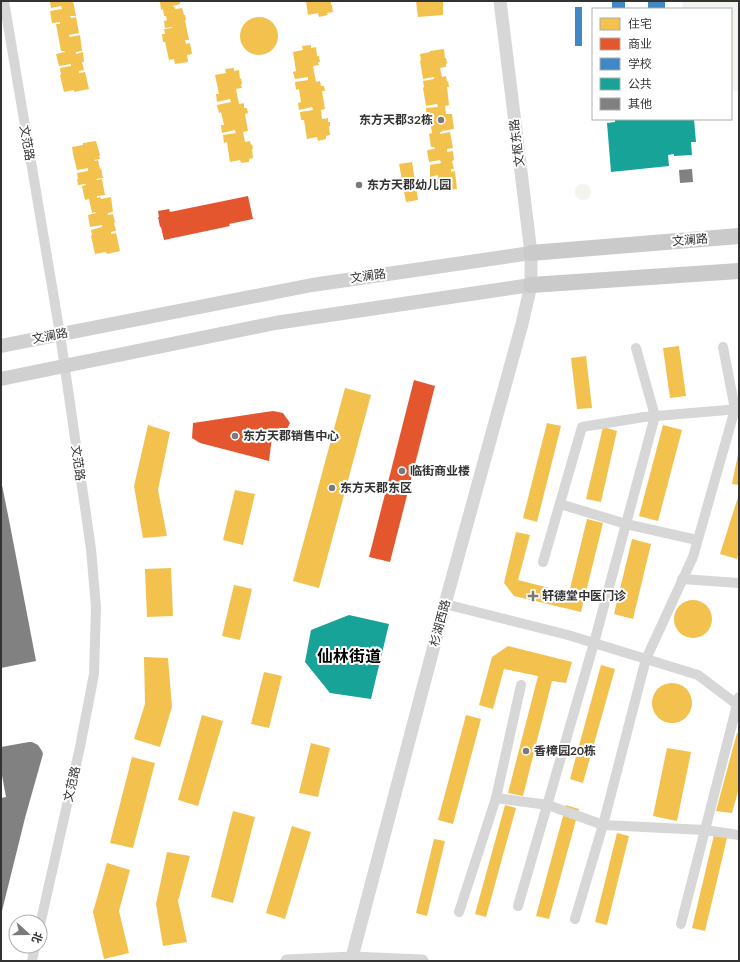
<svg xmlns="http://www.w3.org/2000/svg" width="740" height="962" font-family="Lato,'Noto Sans SC',sans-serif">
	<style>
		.green { fill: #f1f5ed }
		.homes { fill: #f2c14e }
		.shops { fill: #e4572e }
		.schools { fill: #3f88c5 }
		.public { fill: #17a398 }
		.building { fill: #818181 }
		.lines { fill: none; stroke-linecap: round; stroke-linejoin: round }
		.minor { stroke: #d7d7d7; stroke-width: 10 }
		.tertiary { stroke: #d7d7d7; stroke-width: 13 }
		.secondary { stroke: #d0d0d0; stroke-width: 14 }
		.primary { stroke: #cacaca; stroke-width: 16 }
		.poi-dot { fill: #7a7a7a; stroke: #fff; stroke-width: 1.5 }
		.labels { text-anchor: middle; stroke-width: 4; stroke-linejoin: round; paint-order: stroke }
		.poi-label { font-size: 12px; font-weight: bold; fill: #333; stroke: #fff; text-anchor: start }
		.street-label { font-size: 12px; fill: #333; stroke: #fff }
		.district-label { font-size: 16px; font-weight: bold; fill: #000; stroke: #fff }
	</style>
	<rect width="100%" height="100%" fill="#fff"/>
	<g class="green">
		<polygon points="683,1 739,1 739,92 731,89 731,9 682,9"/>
		<circle cx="583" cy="192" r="8"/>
	</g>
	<g class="homes">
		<polygon points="48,1 73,1 76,16 70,16 71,18 76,17 79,33 69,35 70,37 80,35 82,51 76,52 76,54 83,52 84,62 82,62 84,70 79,71 79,73 85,72 89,89 74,92 74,90 64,92 60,75 61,75 60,68 71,66 71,64 59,66 56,54 65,52 64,51 61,51 56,24 60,24 60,22 52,23 50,11 62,9 61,6 51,8 50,2 48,2"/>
		<polygon points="162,1 180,1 180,4 173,6 173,7 175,7 175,9 182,8 184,15 185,15 186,20 185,20 189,40 185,40 186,44 190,43 192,54 187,55 188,62 175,64 174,59 169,60 165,42 163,42 162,34 165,34 164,29 172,28 172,27 165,28 164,21 167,20 166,16 164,16 163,9 161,10 160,2 162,2"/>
		<polygon points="306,1 331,1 331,5 332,5 333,12 327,13 328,15 319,17 318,13 308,15"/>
		<polygon points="416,1 443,1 443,15 418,17"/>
		<circle cx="259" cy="36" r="19"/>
		<polygon points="311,45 311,48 316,47 317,56 319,56 320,62 318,62 319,65 313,66 316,82 320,81 321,86 324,86 325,91 322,91 325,109 321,110 322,119 328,118 328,122 330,122 330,126 329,127 330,135 326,136 326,139 318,141 317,137 307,139 304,120 301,120 300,112 313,110 312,107 299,110 298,103 301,102 299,89 296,90 295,82 308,80 308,77 295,79 293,72 296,71 293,52 303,50 302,46"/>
		<polygon points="444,49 445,58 446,58 447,63 446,64 446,67 440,68 442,77 446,76 447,82 448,81 449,87 447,87 449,105 445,106 446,114 452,114 454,129 442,131 442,132 440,132 440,134 450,132 453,148 447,149 447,152 453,151 454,160 452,161 454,169 451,169 451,172 455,171 457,189 444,191 443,190 432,191 430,179 438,178 438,175 430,177 430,165 441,163 440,160 429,162 428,157 427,150 435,149 434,147 431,147 429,134 432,133 430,120 427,121 426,108 438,107 437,104 426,106 423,88 424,87 423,81 434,79 434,77 423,79 420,61 421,60 420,54 430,52 430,51"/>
		<polygon points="234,68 234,71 239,70 240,79 241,78 242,84 241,84 242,88 236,89 239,104 244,103 244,108 247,108 248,113 245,114 248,131 243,132 245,142 250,141 251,145 252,144 253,149 252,149 253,158 249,159 249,162 241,163 240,160 230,162 227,142 224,143 223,135 236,133 235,130 222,133 221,125 224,125 221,112 219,113 217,105 231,102 230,99 217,102 216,94 219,94 215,75 226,73 225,69"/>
		<polygon points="96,141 100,155 99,156 100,159 94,160 95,161 98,160 100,169 101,168 103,178 96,179 97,180 102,179 105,195 97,196 97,198 100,197 101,199 111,197 113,212 108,213 108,215 113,214 115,222 114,223 116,231 111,232 111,234 116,233 120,251 107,254 106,252 95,254 91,236 92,235 91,230 102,227 102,225 90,227 88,215 96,213 95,212 92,213 89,199 85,200 82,186 86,185 86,184 78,185 77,179 78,179 77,173 88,171 88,168 77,170 73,154 72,147 83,145 83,143"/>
		<polygon points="412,162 418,200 406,202 399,164"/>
		<polygon points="679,346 686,396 670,398 663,348"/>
		<polygon points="586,356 592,408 577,409 571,358"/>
		<polygon points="345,388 371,395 319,588 293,581"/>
		<polygon points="547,423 561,426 537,522 523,518"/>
		<polygon points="148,425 170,432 158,490 167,536 143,538 134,486"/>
		<polygon points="663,425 682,430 658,521 639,516"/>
		<polygon points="603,427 617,431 601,502 586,499"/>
		<polygon points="738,454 739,454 739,485 732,484"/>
		<polygon points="235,490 255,494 243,545 223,540"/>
		<polygon points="738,497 739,497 739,551 737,559 720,554"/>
		<polygon points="587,519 603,523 581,612 514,596 504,583 516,532 530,535 518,580 569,593"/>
		<polygon points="632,539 651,544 633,619 614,614"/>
		<polygon points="171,568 173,616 147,617 145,569"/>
		<polygon points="234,585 252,589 240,640 222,636"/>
		<circle cx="693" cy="619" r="19"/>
		<polygon points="508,646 572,662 566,683 552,681 523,796 508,793 538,676 504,669 493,709 479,705 492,657"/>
		<polygon points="144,657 168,658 172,707 160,747 134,739 145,704"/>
		<polygon points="601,665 615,669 583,783 570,779"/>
		<polygon points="264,672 282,676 269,728 251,724"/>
		<circle cx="672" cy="703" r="20"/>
		<polygon points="202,715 223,721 198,806 178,800"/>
		<polygon points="466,715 481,719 453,824 438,820"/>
		<polygon points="737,733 739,733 739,788 732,813 716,811"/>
		<polygon points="311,743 330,748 318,797 299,793"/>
		<polygon points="667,748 691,752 677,821 653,816"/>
		<polygon points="132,757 155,763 133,848 110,843"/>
		<polygon points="505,805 516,808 486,917 475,914"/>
		<polygon points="566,805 579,809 549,919 536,916"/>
		<polygon points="233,811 255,817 233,903 211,897"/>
		<polygon points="292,826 311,832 285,919 266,913"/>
		<polygon points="617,833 629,836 607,925 595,922"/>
		<polygon points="714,835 727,838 705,931 692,928"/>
		<polygon points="434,839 445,841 427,916 416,913"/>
		<polygon points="167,852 190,856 178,901 187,942 163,946 156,904"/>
		<polygon points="107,863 130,870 119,911 129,953 104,959 93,912"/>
	</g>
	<g class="shops">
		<polygon points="248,196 253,219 229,224 230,226 164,240 161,227 160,227 158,217 159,217 158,211 169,209 170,212"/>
		<polygon points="414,380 435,386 390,562 369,557"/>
		<polygon points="273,411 283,413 290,423 284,435 272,437 269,461 200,443 192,438 193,423"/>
	</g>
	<g class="schools">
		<rect x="648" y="1" width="17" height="8"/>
		<rect x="612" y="2" width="13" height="7"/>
		<rect x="575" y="7" width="7" height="39"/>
	</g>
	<g class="public">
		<polygon points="615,119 694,119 696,142 691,142 692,155 674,156 674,154 668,155 669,166 611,172 607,123 615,122"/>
		<polygon points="349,615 389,624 371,699 330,693 305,662 311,630"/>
	</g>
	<g class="building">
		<polygon points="692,169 693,182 680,183 679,170"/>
		<polygon points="1,485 2,485 10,525 36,661 1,668"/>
		<polygon points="29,742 32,742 38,745 42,751 43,754 25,818 1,915 1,798 6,797 1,770 1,747"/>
	</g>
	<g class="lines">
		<g class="minor">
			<polyline points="4,1 60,334 91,549 96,607 94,674 80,747 40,925"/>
			<polyline points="560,504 626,524 697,540"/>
			<polyline points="543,562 582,427 644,417 739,409"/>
			<polyline points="682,579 739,583"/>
			<polyline points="445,604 568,635 698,675 739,706"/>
			<polyline points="496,798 548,805 603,825 705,830 739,835"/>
			<polyline points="518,906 594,643 655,416 636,348"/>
			<polyline points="459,912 496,798 521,685"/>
			<polyline points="575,919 603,825 646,659 693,557 735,409 723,347"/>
			<polyline points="681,924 739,697"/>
			<polyline points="32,961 35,946"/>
		</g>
		<g class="tertiary">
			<polyline points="287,961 352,958 422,961"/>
			<polyline points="351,961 445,604 522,324 531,285 531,253 500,1"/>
		</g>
		<g class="secondary">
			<polyline points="1,346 312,285 531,253"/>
			<polyline points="1,379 275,323 531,285"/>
		</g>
		<g class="primary">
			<polyline points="531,253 739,236"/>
			<polyline points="531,285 739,271"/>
		</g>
	</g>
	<g class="poi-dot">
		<circle cx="441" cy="120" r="4"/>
		<circle cx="359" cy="185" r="4"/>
		<circle cx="235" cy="436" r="4"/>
		<circle cx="402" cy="471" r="4"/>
		<circle cx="332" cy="488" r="4"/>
		<path d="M531 590h4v4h4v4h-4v4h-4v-4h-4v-4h4z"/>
		<circle cx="526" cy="751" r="4"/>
	</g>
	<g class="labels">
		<g class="poi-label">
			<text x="433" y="124" text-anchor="end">东方天郡32栋</text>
			<text x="367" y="189">东方天郡幼儿园</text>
			<text x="243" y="440">东方天郡销售中心</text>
			<text x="410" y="475">临街商业楼</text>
			<text x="340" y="492">东方天郡东区</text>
			<text x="542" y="600">轩德堂中医门诊</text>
			<text x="534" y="755">香樟园20栋</text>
		</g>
		<g class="street-label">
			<text transform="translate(27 143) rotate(80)" y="4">文范路</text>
			<text transform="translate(517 143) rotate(-97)" y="4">文枢东路</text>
			<text transform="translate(690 240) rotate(-5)" y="4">文澜路</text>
			<text transform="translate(368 276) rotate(-8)" y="4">文澜路</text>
			<text transform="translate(50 336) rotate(-11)" y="4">文澜路</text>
			<text transform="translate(78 463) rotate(82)" y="4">文范路</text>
			<text transform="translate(440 623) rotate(-75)" y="4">杉湖西路</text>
			<text transform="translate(72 784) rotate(-77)" y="4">文范路</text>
		</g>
		<g class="district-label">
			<text x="349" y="662">仙林街道</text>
		</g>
	</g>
	<rect width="740" height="962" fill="none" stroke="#333333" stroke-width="4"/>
	<rect x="592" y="8" width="140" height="112" fill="#ffffff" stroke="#adadad"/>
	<rect x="600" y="18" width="20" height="12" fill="#f2c14e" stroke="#adadad"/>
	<text x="628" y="28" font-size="12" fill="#333333">住宅</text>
	<rect x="600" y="38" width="20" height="12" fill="#e4572e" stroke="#adadad"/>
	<text x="628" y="48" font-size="12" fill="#333333">商业</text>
	<rect x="600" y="58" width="20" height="12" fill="#3f88c5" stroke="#adadad"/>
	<text x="628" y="68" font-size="12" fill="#333333">学校</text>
	<rect x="600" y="78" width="20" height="12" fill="#17a398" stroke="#adadad"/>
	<text x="628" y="88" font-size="12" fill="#333333">公共</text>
	<rect x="600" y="98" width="20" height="12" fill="#818181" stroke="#adadad"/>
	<text x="628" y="108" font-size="12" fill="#333333">其他</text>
	<g transform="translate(28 934) rotate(111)"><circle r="19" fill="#ffffff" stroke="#adadad"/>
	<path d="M0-3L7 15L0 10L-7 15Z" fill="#7a7a7a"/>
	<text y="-6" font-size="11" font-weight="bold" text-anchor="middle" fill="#333333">北</text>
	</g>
</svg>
